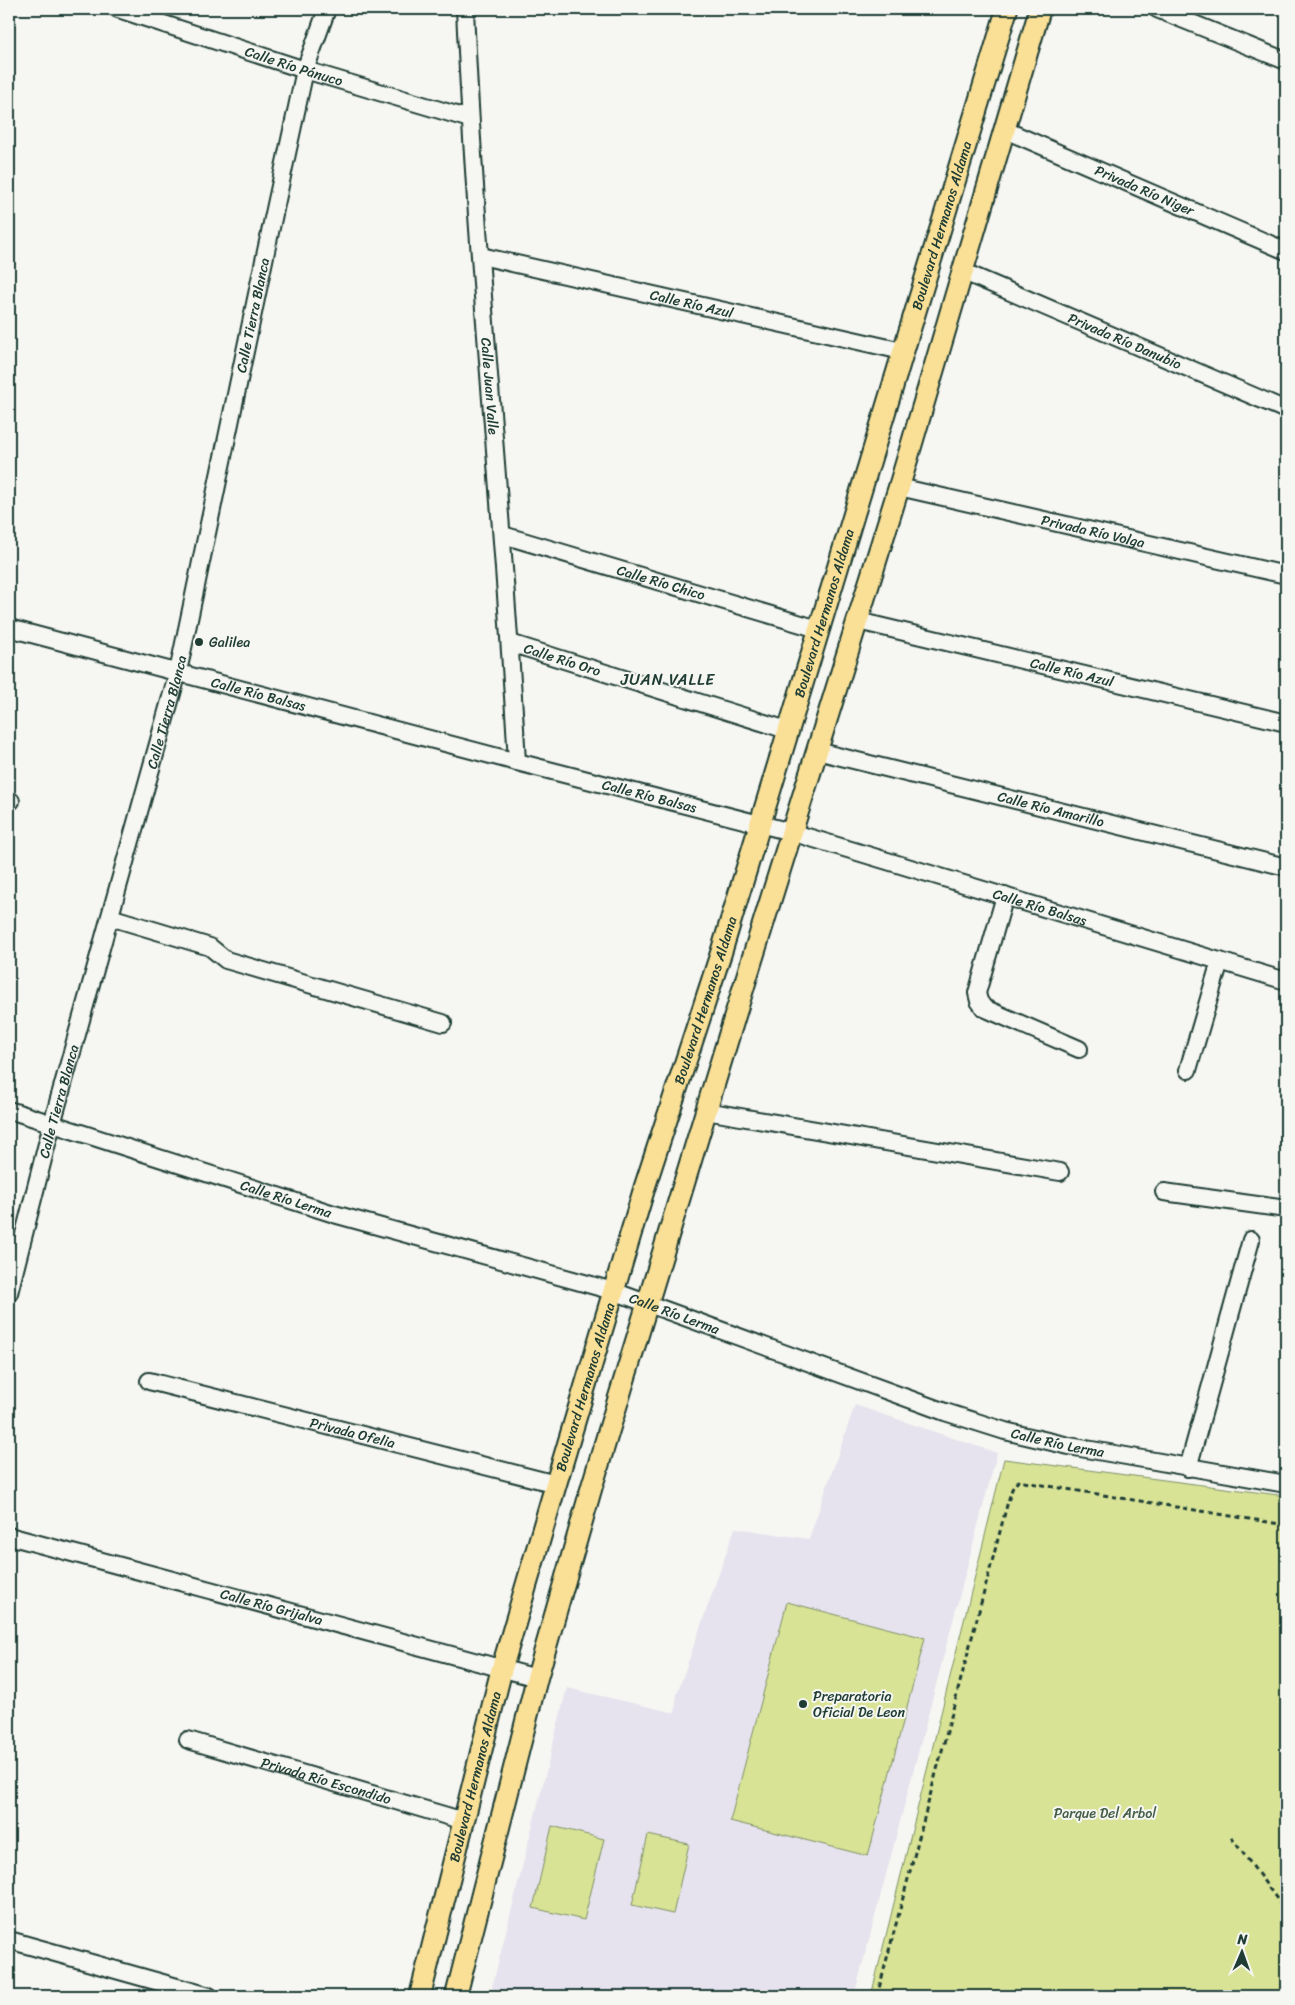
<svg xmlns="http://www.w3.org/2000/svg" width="1295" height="2005" font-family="Sriracha,sans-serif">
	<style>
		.built { fill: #e6e2ee }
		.green { fill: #d8e396; stroke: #7c9065 }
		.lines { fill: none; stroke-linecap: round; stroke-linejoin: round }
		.minor-casing { stroke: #1f3d34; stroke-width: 20 }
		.major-casing { stroke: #1f3d34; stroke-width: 24 }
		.path { stroke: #1f3d34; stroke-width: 3; stroke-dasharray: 5 4; stroke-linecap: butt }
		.minor { stroke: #f6f6f2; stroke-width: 16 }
		.major { stroke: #fadf96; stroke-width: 20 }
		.poi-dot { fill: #1f3d34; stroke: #f6f6f2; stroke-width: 2 }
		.labels { text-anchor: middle; stroke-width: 4; stroke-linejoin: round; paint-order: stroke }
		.street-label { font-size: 14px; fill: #1f3d34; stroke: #f6f6f2 }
		.poi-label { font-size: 14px; fill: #1f3d34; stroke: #f6f6f2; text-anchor: start }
		.park-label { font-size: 14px; fill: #445e48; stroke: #f6f6f2 }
		.quarter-label { font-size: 16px; letter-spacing: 1px; fill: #1f3d34; stroke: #f6f6f2 }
	</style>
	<rect width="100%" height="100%" fill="#f6f6f2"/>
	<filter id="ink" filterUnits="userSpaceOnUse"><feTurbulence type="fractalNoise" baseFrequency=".02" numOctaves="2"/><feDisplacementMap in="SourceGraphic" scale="10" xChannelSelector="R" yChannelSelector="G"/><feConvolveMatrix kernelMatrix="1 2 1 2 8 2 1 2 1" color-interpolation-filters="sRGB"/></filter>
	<g filter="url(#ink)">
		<polygon class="built" points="855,1405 997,1453 854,1996 490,1996 567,1688 675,1713 677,1694 735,1528 809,1539"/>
		<g class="green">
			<polygon points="1004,1459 1286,1496 1286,1996 871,1996"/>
			<polygon points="787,1602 925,1638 868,1856 730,1821"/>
			<polygon points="552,1826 604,1839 584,1920 533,1908"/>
			<polygon points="648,1835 689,1844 673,1914 632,1905"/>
		</g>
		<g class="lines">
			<g class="minor-casing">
				<g id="minor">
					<path id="s1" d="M118,9L305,70L470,119"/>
					<path id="s2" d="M465,9C476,260 503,511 517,762"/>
					<polyline points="1157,9 1286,61"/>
					<path id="s3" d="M1005,130L1286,251"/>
					<path id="s4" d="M481,256L902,351"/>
					<path id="s5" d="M964,272L1286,410"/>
					<path id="s6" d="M899,487L1286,575"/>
					<path id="s7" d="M503,535L818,629"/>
					<path id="s8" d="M858,621L1286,723"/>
					<path id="s9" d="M9,628L517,762L791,832L1286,981"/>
					<path id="s10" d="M510,643L787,730"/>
					<path id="s11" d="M817,751L1286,867"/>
					<polyline points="9,801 11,801"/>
					<polyline points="1005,896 977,993 979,1001 984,1008 1079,1049"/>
					<polyline points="110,917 210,947 226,960 443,1023"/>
					<polyline points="1188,1070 1220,961"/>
					<path id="s12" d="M9,1110L334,1214L613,1291L945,1412L1005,1431L1069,1446L1286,1484"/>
					<polyline points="706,1111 1060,1172"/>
					<polyline points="1164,1192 1286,1209"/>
					<path id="s13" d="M9,1293L52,1124L178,672L266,251L305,70L327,9"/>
					<path id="s14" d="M149,1381L556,1484"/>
					<polyline points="1188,1468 1251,1240"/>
					<path id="s15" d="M9,1536L537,1678"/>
					<path id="s16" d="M188,1740L464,1821"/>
					<polyline points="9,1940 209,1996"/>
				</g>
			</g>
			<g class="major-casing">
				<g id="major">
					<path id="s17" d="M420,1996L502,1668L556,1484L645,1186L721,953L1007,9"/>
					<polyline points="456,1996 537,1678 592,1486 751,963 899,487 1040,9"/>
				</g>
			</g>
			<g class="path">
				<polyline points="1231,1837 1286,1911"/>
				<polyline points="877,1996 1007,1505 1012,1489 1018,1481 1286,1525"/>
			</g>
			<use href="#minor" class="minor"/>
			<use href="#major" class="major"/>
		</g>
	</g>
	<g class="poi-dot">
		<circle cx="199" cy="642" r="5"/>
		<circle cx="803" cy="1704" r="5"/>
	</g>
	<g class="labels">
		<g class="street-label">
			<text dy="5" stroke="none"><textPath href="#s1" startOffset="185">Calle Río Pánuco</textPath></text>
			<text dy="5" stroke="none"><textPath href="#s3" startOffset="152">Privada Río Niger</textPath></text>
			<text dy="5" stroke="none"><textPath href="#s17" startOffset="1846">Boulevard Hermanos Aldama</textPath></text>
			<text dy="5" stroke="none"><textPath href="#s4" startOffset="216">Calle Río Azul</textPath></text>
			<text dy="5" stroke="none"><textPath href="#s13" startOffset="1008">Calle Tierra Blanca</textPath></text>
			<text dy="5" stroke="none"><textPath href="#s5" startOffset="175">Privada Río Danubio</textPath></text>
			<text dy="5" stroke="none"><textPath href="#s2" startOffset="378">Calle Juan Valle</textPath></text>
			<text dy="5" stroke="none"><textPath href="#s6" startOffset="199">Privada Río Volga</textPath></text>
			<text dy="5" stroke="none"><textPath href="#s7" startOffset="165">Calle Río Chico</textPath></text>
			<text dy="5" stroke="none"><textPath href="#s17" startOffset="1441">Boulevard Hermanos Aldama</textPath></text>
			<text dy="5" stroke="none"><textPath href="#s10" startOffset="55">Calle Río Oro</textPath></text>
			<text dy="5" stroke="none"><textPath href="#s8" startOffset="220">Calle Río Azul</textPath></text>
			<text dy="5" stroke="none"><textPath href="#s9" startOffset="258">Calle Río Balsas</textPath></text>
			<text dy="5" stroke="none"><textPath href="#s13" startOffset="602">Calle Tierra Blanca</textPath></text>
			<text dy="5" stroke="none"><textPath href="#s9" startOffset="662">Calle Río Balsas</textPath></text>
			<text dy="5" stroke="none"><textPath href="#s11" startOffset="241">Calle Río Amarillo</textPath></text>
			<text dy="5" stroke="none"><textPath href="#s9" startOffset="1068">Calle Río Balsas</textPath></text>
			<text dy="5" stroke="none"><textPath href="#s17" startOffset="1036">Boulevard Hermanos Aldama</textPath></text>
			<text dy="5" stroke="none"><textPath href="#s13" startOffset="198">Calle Tierra Blanca</textPath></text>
			<text dy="5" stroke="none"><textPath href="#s12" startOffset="291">Calle Río Lerma</textPath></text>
			<text dy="5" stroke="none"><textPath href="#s12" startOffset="696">Calle Río Lerma</textPath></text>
			<text dy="5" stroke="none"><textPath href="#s17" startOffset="631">Boulevard Hermanos Aldama</textPath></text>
			<text dy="5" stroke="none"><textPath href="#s14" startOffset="210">Privada Ofelia</textPath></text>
			<text dy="5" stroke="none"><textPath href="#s12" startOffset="1101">Calle Río Lerma</textPath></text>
			<text dy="5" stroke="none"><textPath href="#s15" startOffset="272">Calle Río Grijalva</textPath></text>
			<text dy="5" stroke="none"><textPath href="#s17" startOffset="226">Boulevard Hermanos Aldama</textPath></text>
			<text dy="5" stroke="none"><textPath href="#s16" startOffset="144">Privada Río Escondido</textPath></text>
		</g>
		<g class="poi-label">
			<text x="209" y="647">Galilea</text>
			<text x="813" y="1701">Preparatoria<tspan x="813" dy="16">Oficial De Leon</tspan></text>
		</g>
		<g class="park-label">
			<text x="1105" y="1818">Parque Del Arbol</text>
		</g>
		<g class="quarter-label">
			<text x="668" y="685">JUAN VALLE</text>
		</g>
	</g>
	<rect width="1295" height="2005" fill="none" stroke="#f6f6f2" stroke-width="30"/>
	<rect x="15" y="15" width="1265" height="1975" fill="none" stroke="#1f3d34" stroke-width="2" filter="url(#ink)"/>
	<g transform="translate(1242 1952) rotate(2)" stroke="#f6f6f2" stroke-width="4" paint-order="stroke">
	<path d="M0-4L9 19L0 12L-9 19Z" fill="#1f3d34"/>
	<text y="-8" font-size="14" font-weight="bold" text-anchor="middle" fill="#1f3d34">N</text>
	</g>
</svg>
